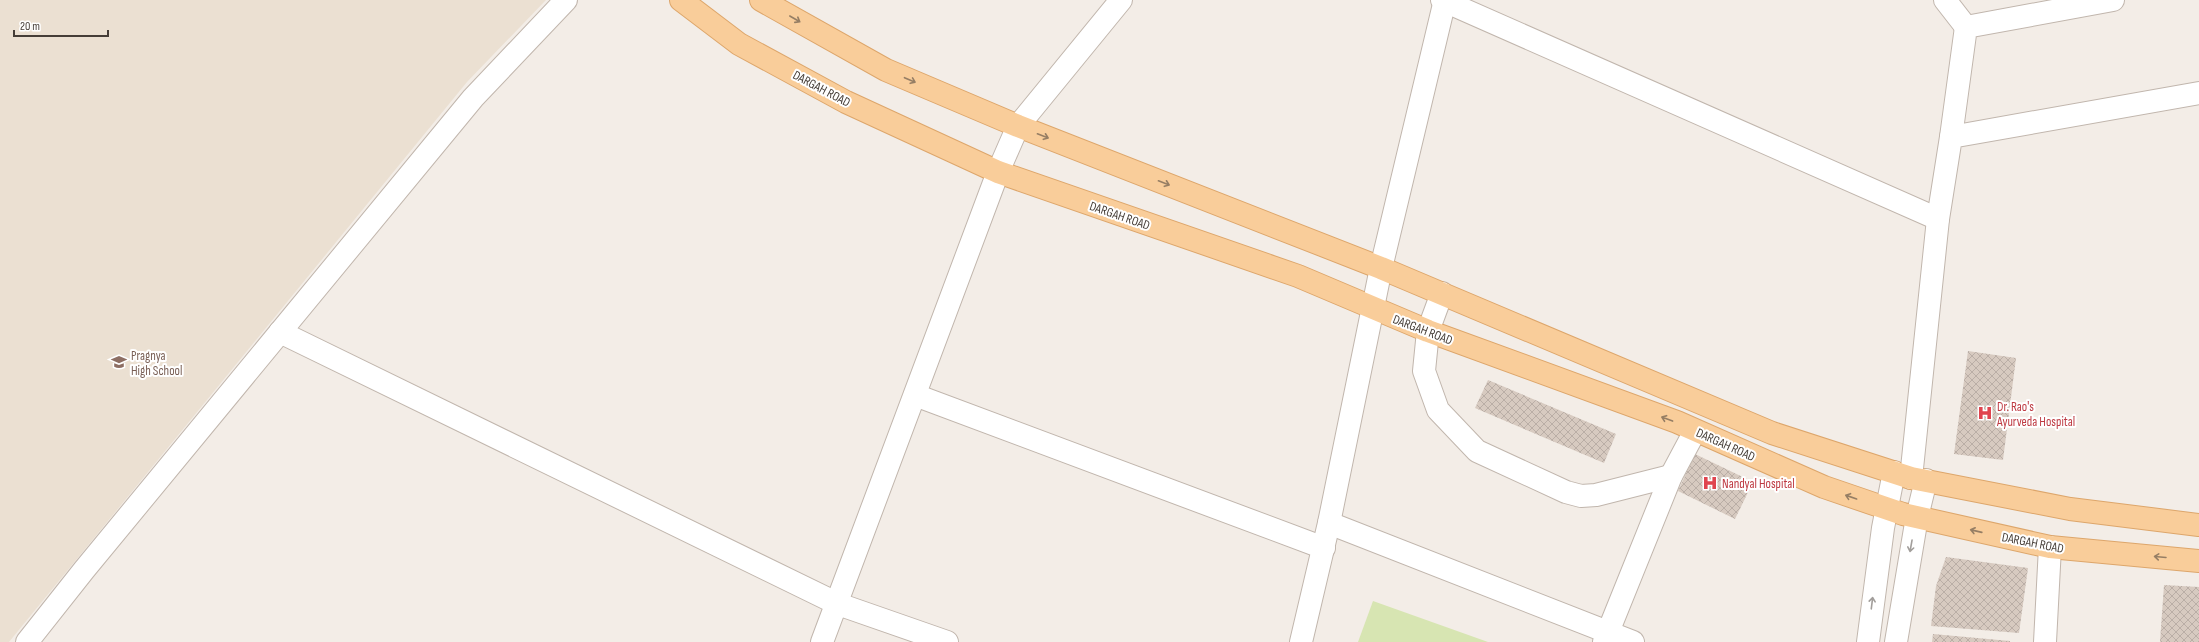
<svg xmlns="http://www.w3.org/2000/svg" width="2199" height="642" font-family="'Sofia Sans Condensed',sans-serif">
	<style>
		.education { fill: #ebe0d2 }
		.green { fill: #d7e5b2 }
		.building { fill: url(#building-cross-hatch) }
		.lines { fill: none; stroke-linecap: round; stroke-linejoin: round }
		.minor-casing { stroke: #c1b6ad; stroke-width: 24 }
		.major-casing { stroke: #dda66b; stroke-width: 24 }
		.minor { stroke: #fff; stroke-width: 22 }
		.major { stroke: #f9cd9a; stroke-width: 22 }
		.oneway { stroke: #967e64 }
		.oneway2 { stroke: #a29e9b }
		.labels { text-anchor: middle; stroke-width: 4; stroke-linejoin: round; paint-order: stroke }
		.street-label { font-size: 13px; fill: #453d37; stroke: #fff }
		.education-label { font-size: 13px; fill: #785e54; stroke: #fff; text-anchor: start }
		.health-label { font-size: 13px; fill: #be3a42; stroke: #fff; text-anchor: start }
	</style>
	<defs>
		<pattern id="building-cross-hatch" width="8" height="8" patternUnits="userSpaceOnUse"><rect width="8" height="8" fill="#d7cac0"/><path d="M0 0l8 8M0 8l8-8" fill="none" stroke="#baaea6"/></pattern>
	</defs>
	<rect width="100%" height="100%" fill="#f3ede7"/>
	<polygon class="education" points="0,0 546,0 467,82 9,642 0,642"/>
	<polygon class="green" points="1373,601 1488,642 1358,642"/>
	<g class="building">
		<polygon points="1968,351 2016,358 2003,460 1954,454"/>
		<polygon points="1488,380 1616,434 1604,463 1475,408"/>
		<polygon points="1695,454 1753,482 1735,519 1678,491"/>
		<polygon points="1946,557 2028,568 2019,633 1931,626 1936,586"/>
		<polygon points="2164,585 2199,587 2199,642 2160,642"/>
		<polygon points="1933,634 2010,641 2010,642 1932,642"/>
	</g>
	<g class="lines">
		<g class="minor-casing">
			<g id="minor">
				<polyline points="1442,0 1938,219"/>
				<polyline points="1945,0 1966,27"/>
				<polyline points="1951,137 1966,27 2113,0"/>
				<polyline points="1442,293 1428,331 1424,371 1438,410 1477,451 1566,492 1581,496 1596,495 1671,476"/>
				<polyline points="280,332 838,604 947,642"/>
				<polyline points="915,395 1324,548"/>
				<polyline points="1911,478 1938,219 1951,137 2199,93"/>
				<polyline points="1329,523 1633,642"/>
				<polyline points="27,642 84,570 473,98 566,0"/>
				<polyline points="822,642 998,172 1018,126 1121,0"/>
				<polyline points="1301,642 1329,523 1381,268 1445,0"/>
				<polyline points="1604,642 1671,476 1695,431"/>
				<polyline points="1868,642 1883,528 1894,472"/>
				<polyline points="1896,642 1917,517 1926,480"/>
				<polyline points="2045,642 2050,547"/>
			</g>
		</g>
		<g class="major-casing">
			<g id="major">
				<polyline points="681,0 739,44 846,102 998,172 1298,276 1428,331 1677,422 1824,487 1903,514 2050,547 2199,561"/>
				<polyline points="761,0 886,70 1018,126 1381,268 1772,433 1911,478 2070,509 2199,525"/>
			</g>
		</g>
		<use href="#minor" class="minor"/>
		<use href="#major" class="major"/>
	</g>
	<defs><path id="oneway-shaft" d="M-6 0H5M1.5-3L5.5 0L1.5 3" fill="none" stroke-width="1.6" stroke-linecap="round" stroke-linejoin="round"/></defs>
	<g class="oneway">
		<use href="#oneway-shaft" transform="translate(795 19) rotate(30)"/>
		<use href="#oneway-shaft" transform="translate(910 80) rotate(23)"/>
		<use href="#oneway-shaft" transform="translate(1043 136) rotate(21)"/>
		<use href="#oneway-shaft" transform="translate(1164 183) rotate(21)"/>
		<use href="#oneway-shaft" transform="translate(1667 419) rotate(-160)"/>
		<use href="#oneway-shaft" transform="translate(1851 497) rotate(-161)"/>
		<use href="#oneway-shaft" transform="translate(1976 531) rotate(-167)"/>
		<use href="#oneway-shaft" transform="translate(2160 557) rotate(-175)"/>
	</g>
	<g class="oneway2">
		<use href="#oneway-shaft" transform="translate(1911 546) rotate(100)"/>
		<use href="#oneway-shaft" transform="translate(1872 603) rotate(-83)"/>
	</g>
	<defs>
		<g id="school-bare" transform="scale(1.2)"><path d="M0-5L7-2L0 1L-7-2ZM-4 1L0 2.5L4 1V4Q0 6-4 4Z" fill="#8d6e63" stroke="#fff" stroke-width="2.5" paint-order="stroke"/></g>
		<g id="hospital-bare" transform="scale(1.2)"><path d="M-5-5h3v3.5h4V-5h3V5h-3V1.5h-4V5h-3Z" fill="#e0444e" stroke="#fff" stroke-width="2.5" paint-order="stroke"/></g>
	</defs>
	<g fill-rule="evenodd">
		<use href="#school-bare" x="119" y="362"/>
		<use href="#hospital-bare" x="1985" y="413"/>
		<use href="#hospital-bare" x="1710" y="483"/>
	</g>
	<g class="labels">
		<g class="street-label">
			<text transform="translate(822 88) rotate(28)" y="5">DARGAH ROAD</text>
			<text transform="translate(1120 215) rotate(19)" y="5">DARGAH ROAD</text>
			<text transform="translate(1423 329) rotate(21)" y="5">DARGAH ROAD</text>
			<text transform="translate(1726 444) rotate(24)" y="5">DARGAH ROAD</text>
			<text transform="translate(2033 542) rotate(11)" y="5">DARGAH ROAD</text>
		</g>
		<g class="education-label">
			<text x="131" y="360">Pragnya<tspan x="131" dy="15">High School</tspan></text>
		</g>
		<g class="health-label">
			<text x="1997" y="411">Dr. Rao's<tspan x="1997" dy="15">Ayurveda Hospital</tspan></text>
			<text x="1722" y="488">Nandyal Hospital</text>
		</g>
	</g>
	<path d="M14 30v6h94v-6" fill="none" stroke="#453d37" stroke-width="2"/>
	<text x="20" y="30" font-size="12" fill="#453d37" stroke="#ffffff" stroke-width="3" paint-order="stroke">20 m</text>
</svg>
